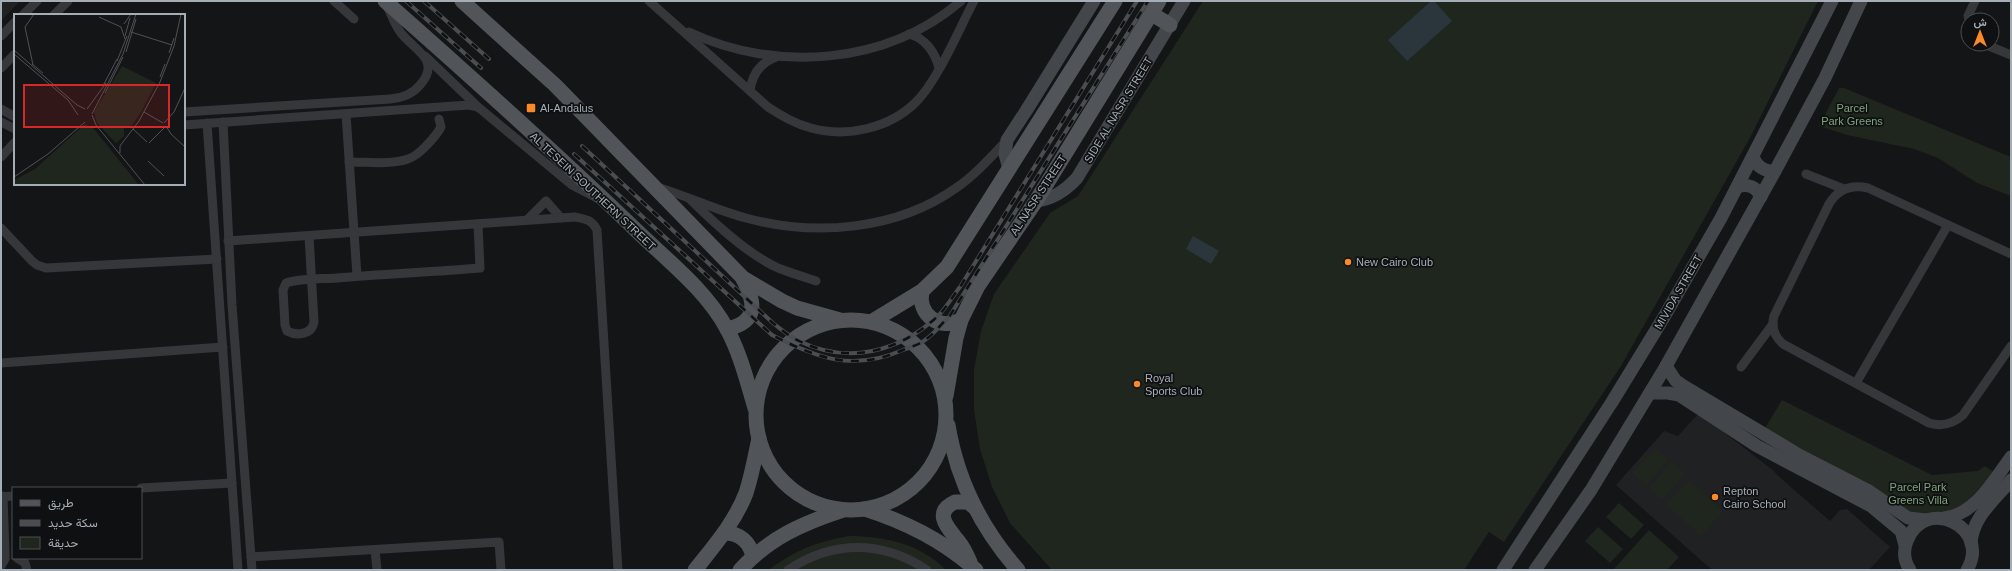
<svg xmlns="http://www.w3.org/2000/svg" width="2012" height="571" font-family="Helvetica,Vazirmatn,sans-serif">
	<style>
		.built { fill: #202123 }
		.green { fill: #1e261e }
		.water { fill: #2a363b }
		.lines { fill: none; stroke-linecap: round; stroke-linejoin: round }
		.street { stroke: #35373b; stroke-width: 9 }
		.secondary { stroke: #43474b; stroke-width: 13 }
		.primary { stroke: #51555a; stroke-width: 15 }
		.rail-casing { stroke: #4a4e52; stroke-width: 4 }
		.rail { stroke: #0f1011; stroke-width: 2.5; stroke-dasharray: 8; stroke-linecap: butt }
		.poi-dot { fill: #fa8a29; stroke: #0f1011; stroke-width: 1.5 }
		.labels { text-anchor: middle; stroke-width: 3.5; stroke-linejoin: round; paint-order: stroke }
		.poi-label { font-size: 11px; fill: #a5aeb7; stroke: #0f1011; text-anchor: start }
		.park-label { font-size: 11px; fill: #81a37b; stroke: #0f1011 }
		.street-label { font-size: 11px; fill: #a5aeb7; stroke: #0f1011 }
		.inset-road { fill: none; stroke: #4e5256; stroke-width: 1 }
		.view { fill: #d62828; fill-opacity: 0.15; stroke: #d62828; stroke-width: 2 }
		.inset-edge { fill: none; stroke: #a5aeb7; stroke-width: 2 }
	</style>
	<rect width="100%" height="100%" fill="#141516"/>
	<g class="built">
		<polygon points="1,1 20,1 1,21"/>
		<polygon points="1699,413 1774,471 1777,475 1830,521 1840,510 1847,509 1890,547 1869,570 1712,570 1616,485 1664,431 1678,436"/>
	</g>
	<g class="green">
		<polygon points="1203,1 1818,1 1751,136 1621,366 1504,542 1489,532 1464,570 1052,570 1010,523 992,487 980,449 974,410 974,370 981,331 994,294 1050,213 1078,196"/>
		<polygon points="1839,88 1844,88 2011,157 2011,196 1977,183 1938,158 1914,149 1847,135 1819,126"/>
		<polygon points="1782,400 1932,475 1978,471 1985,466 1994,472 1959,511 1947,515 1908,515 1765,428"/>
		<polygon points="1655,448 1669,460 1646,485 1632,473"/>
		<polygon points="1671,462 1685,474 1662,500 1649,488"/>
		<polygon points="1689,480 1723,512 1701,536 1666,504"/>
		<polygon points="1619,503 1644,525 1631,539 1606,517"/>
		<polygon points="1598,527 1623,549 1610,563 1585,541"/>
		<polygon points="1649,530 1679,557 1667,570 1613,570"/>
		<path d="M849,536C885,536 920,544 946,570H768C798,549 813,543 849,536Z"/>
	</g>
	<g class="water">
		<polygon points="1431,1 1434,1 1452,21 1407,61 1388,40"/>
		<polygon points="1193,236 1219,251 1211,264 1186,249"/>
	</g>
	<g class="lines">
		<g class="street">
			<polyline points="334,1 354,19"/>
			<path d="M649,1L768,107C782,116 795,124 811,128C847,138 890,128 916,102C938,80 959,29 974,1"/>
			<polyline points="23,15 37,1"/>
			<polyline points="54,15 68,1"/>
			<polyline points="1969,20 1968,16 1975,1"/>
			<path d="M689,32C776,73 886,65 961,1"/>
			<path d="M909,34C925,38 935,52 939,68"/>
			<polyline points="1,36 15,22"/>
			<polyline points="1984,44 2011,55"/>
			<polyline points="425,56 478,107"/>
			<polyline points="1,68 15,54"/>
			<path d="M750,91C752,74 760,63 776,57"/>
			<polyline points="1,109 15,117"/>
			<path d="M184,112L390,99C402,98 412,95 420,85C442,60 414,50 401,33C395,25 392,16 388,8"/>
			<polyline points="346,114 357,276"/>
			<polyline points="1,122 15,129"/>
			<polyline points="223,122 232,305 252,570"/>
			<polyline points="207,123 238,570"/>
			<polyline points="184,125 469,105 478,107 572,185 597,198"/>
			<polyline points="1,157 15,142"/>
			<path d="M349,162C367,162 390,165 408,159C419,156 436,136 441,127L439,119"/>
			<polyline points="1806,174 1844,189"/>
			<path d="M657,187C687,196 716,210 746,218C815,237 897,230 956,188C975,175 991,157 1007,140"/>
			<path d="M690,199C714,223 747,254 778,268C791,273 804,277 816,281"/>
			<polyline points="527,220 546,201 561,218"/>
			<polyline points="1,228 32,261 37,265 46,268 217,259"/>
			<path d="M309,236L314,322C312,335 296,336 287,331L285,325L283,290L286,283C301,278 321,279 337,278C385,274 432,272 480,268L478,224"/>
			<path d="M228,241L575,217C586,219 592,220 597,230L618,570"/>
			<path d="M2011,254L1868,188C1851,184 1838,189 1829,204L1774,316C1771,327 1774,336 1783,344L1929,423C1942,427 1953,424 1963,415L2011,346"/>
			<polyline points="1,363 223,347"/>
			<polyline points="1741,367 1773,324"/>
			<polyline points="1856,383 1948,225"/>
			<polyline points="141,488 232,483"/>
			<polyline points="1,497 13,496"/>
			<polyline points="375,550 377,570"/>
			<polyline points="251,557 499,542 501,570"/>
			<polyline points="17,558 25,563 27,570"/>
			<polyline points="1,566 5,559 5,553 3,496"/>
			<path d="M788,570C833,540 882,540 927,570"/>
		</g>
		<g class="secondary">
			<path d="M1753,157C1757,167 1765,172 1775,171"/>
			<polyline points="1009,169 1005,154 1007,140 1026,111 1094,1"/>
			<path d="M1737,187C1748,183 1757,187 1761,197"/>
			<path d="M1036,201C1053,199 1065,191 1077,178L1184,1"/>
			<polyline points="1666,366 1676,381 1682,385 1799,455 1869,491 1908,518 1926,520"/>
			<polyline points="1650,393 1668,393 1679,395 1757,446 1871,506 1901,531 1905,545"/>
			<path d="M1944,518C1975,515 1994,480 2011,457"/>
			<path d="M1971,544C1972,517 1995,500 2011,480"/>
			<polyline points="1503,570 1612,402 1664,317 1721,218 1832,1"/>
			<polyline points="1535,570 1591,490 1666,366 1775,171 1825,78 1861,1"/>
			<path d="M1910,570C1904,561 1903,551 1907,541C1925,494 1992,528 1967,570"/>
		</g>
		<g class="primary">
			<path d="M385,1C470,76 555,152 637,231C668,261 706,290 727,329C740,353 747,381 755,408"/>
			<polyline points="462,1 555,85 743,278 782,301 797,308 840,320"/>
			<polyline points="1152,14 1170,25"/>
			<path d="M922,291C917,315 940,331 961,320"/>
			<circle cx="851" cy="415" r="95"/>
			<polyline points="871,322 922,291 947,267 1115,1"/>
			<path d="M727,329C758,322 756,303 743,279"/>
			<polyline points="946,396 956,338 961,320 978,286 1036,201 1159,1"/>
			<path d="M948,425C957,480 981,528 1018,570"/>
			<path d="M865,509C906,522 944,541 976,570"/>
			<path d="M724,533C740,533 750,542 753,557"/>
			<path d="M970,562C967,555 964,548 959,542C950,530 931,513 955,502H968L974,507"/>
			<path d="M695,570C714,546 735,522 746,493C752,475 755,457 759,438"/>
			<path d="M740,570C769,538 803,523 843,510"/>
		</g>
		<g class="rail-casing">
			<g id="rail">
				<polyline points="406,1 481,68"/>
				<polyline points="424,1 489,59"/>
				<path d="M582,146L774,324C782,330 790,337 799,341C848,365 899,352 938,316C946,308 953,296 960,287L1137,1"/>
				<path d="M574,154L772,335C817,358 852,372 903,350C910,347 919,345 925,340C934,334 941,324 949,317L1148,1"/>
			</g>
		</g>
		<use href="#rail" class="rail"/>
	</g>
	<g class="poi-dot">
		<rect x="526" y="103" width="10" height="10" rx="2"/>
		<circle cx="1348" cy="262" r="4"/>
		<circle cx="1137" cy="384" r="4"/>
		<circle cx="1715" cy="497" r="4"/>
	</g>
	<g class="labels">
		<g class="poi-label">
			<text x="540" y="112">Al-Andalus</text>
			<text x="1356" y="266">New Cairo Club</text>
			<text x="1145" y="382">Royal<tspan x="1145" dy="13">Sports Club</tspan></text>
			<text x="1723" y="495">Repton<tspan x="1723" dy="13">Cairo School</tspan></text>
		</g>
		<g class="park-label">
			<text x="1852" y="112">Parcel<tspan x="1852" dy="13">Park Greens</tspan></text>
			<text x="1918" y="491">Parcel Park<tspan x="1918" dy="13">Greens Villa</tspan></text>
		</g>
		<g class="street-label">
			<text transform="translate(1118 110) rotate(-59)" y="4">SIDE AL NASR STREET</text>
			<text transform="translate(593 191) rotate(43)" y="4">AL TESEIN SOUTHERN STREET</text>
			<text transform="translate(1038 195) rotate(-57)" y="4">AL NASR STREET</text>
			<text transform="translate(1678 292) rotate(-60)" y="4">MIVIDA STREET</text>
		</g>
	</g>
	<g transform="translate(14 14)">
		<rect width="171" height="171" fill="#141516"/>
		<path d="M108,52L142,69L127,98L118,111L110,114V122L102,129L83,109L80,98ZM71,110L80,115L125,171H0V166L21,155Z" fill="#1e261e"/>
		<path class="inset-road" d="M85,3L107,13L111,25M110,10L117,0M117,18L158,31M111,22L116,4M0,36L63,91L71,95M112,38L122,5M155,39L160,24M0,40L54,86L64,101M103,47L113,22M18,50L29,59M19,51L11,13L20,0M146,63L151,50M90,70L103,45M91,79L109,43M73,95L92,69M130,98L149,109M78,100L109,40L122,0M78,101L82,111L131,171M150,109L160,98L171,74M152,112L157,120L171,133M119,115L133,128M135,129L150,114M106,139V132L125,107L146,68L160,32L167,0M134,147L150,162M0,163L34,140L71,108"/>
		<path class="view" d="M10,71H155V113H10Z"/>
		<rect width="171" height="171" class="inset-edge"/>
	</g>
	<rect width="2012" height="571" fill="none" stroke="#a5aeb7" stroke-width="4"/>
	<rect x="12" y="487" width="130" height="72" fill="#0f1011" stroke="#4b4f53"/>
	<rect x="20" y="500" width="20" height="6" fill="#51555a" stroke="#4b4f53"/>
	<text x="48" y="507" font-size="12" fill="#a5aeb7">طريق</text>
	<rect x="20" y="520" width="20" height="6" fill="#4a4e52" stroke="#4b4f53"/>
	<text x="48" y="527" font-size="12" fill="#a5aeb7">سكة حديد</text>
	<rect x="20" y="537" width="20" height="12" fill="#1e261e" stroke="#4b4f53"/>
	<text x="48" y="547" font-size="12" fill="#a5aeb7">حديقة</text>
	<g transform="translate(1980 32)"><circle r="19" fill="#0f1011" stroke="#4b4f53"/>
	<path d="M0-3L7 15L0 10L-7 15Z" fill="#fa8a29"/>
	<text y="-6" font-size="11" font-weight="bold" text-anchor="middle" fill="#a5aeb7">ش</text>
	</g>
</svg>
